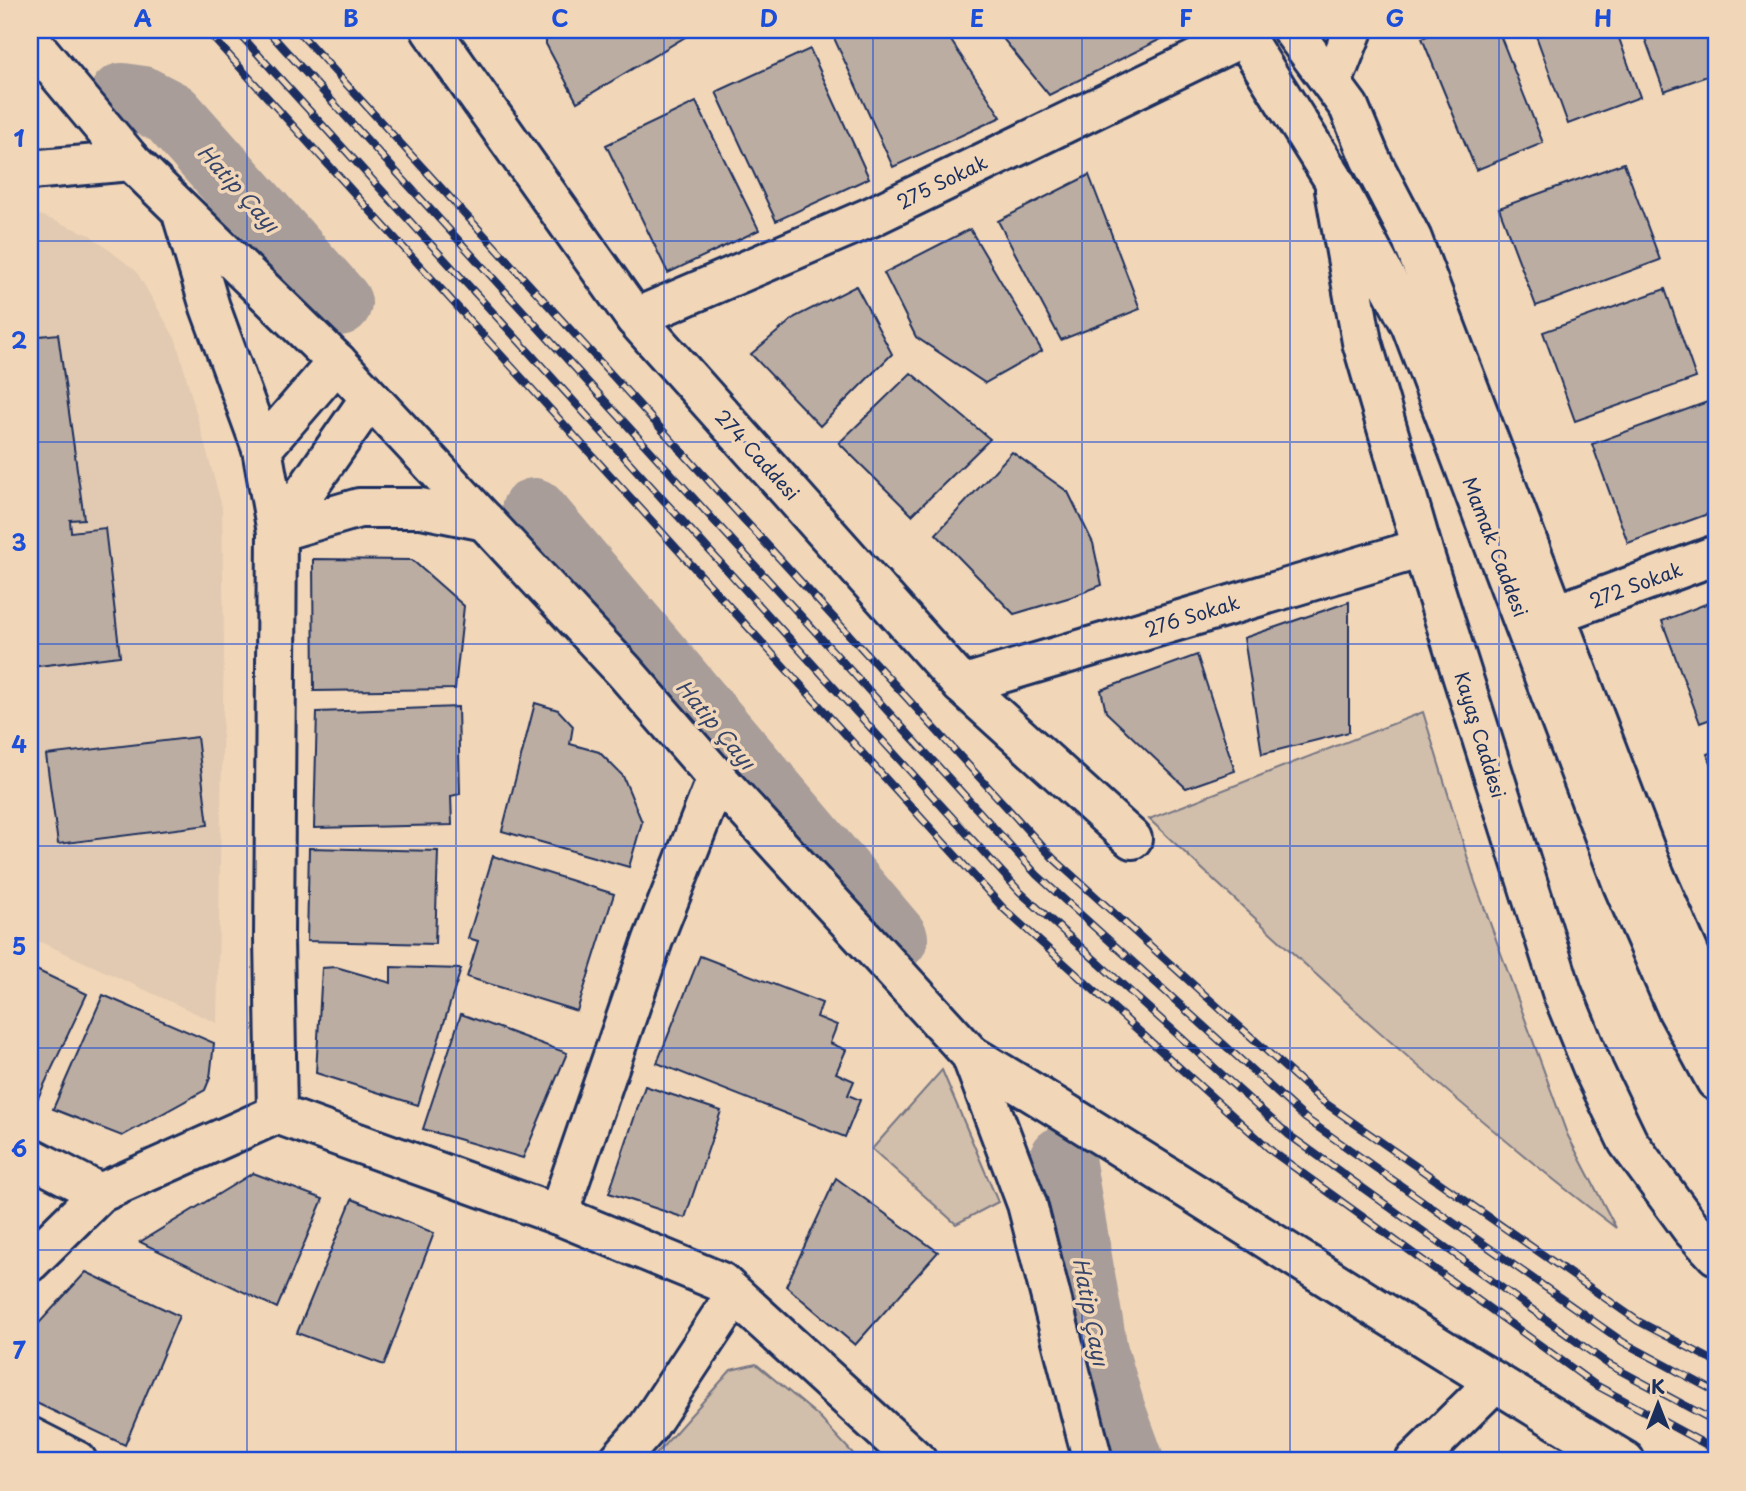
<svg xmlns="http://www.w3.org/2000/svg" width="1746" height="1491" font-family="'Playpen Sans',sans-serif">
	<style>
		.built { fill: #e1cab1 }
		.green { fill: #d1beab; stroke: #767684; stroke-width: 2 }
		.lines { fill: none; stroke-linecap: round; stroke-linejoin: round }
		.river { stroke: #a89d99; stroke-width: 66 }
		.building { fill: #bcada2; stroke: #1b2f5e; stroke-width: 2 }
		.minor-casing { stroke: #1b2f5e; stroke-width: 44 }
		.tertiary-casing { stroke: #1b2f5e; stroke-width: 44 }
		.primary-casing { stroke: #1b2f5e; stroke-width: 44 }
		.minor { stroke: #f1d6b8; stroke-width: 38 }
		.tertiary { stroke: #f1d6b8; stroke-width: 38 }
		.primary { stroke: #f1d6b8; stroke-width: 38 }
		.rail-casing { stroke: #1b2f5e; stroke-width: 8 }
		.rail { stroke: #f1d6b8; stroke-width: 5; stroke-dasharray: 16; stroke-linecap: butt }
		.grid { fill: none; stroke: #1d4ed8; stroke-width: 2; stroke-opacity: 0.55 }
		.labels { text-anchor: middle; stroke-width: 7; stroke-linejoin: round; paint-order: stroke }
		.street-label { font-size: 19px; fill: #1b2f5e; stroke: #f1d6b8 }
		.water-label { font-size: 21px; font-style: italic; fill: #37456a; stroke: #f1d6b8 }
		.neatline { fill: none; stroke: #1d4ed8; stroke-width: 2.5 }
		.grid-label { font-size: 23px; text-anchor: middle; font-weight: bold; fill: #1d4ed8 }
	</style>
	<rect width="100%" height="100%" fill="#f1d6b8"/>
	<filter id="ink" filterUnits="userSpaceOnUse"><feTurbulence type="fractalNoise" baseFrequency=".0143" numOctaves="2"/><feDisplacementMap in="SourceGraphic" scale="14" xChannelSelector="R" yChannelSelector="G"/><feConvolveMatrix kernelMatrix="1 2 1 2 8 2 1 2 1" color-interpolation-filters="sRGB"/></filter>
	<g filter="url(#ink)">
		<polygon class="built" points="30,211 90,235 136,271 176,340 222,507 224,650 217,1023 30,937"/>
		<g class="green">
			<path d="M1423,712L1475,882L1567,1134L1616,1228C1451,1103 1300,961 1149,819Z"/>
			<polygon points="942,1070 998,1202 956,1224 872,1149"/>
			<polygon points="756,1364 817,1415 860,1461 650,1461 731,1370"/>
		</g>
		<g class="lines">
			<g class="river">
				<polyline points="122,96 142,99 171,114 339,303"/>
				<polyline points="534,511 895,938"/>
				<polyline points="1062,1159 1095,1351 1113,1412 1131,1461"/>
			</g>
		</g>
		<g class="building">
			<polygon points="546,30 694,30 695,31 577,102 546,44"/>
			<polygon points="849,30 944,30 1001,117 893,167 834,38"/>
			<polygon points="996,30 1170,30 1173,33 1049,95"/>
			<polygon points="1442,30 1498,30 1543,143 1476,170 1422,38"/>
			<polygon points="1534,30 1616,30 1640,97 1568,124"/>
			<polygon points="1642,30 1716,30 1716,73 1664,91"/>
			<polygon points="810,49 869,178 776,221 716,92"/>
			<polygon points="696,102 759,230 668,273 606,145"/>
			<polygon points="1624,163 1660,260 1536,306 1499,208"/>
			<polygon points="1089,175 1140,309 1061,340 998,221"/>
			<polygon points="970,229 1042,351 985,383 916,337 884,273"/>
			<polygon points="856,286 892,354 820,426 751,354 795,317"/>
			<polygon points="1665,289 1696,378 1575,421 1543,332"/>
			<polygon points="58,334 84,519 70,520 71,532 105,528 120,656 30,667 30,337"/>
			<polygon points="911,373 990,439 912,515 839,443"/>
			<polygon points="1710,401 1716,419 1716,511 1628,543 1592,444"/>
			<polygon points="1012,452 1068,492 1093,543 1102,585 1071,597 1014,614 936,534"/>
			<polygon points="313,559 412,560 464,606 455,689 314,691"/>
			<polygon points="1716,600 1716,717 1700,723 1662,621"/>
			<polygon points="1349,602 1349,732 1262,754 1244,638"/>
			<polygon points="1197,655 1235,771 1186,788 1106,712 1101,690"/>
			<polygon points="535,703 558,710 573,726 570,744 599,752 623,776 642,822 629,867 502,831"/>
			<polygon points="458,707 460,794 451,796 452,825 314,828 317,712"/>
			<polygon points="197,737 208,825 58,844 46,755"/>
			<polygon points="1716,750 1716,775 1707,754"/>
			<polygon points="309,848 438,851 435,944 307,941"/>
			<polygon points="493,856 614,894 577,1011 467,977 478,941 468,938"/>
			<polygon points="700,956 822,1003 817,1017 837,1025 830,1043 846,1050 836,1073 854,1081 848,1095 860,1100 845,1137 657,1063"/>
			<polygon points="30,967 87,994 38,1098 30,1094"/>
			<polygon points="336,967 391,983 391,967 461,969 418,1105 316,1073 322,968"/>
			<polygon points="103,995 214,1043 210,1078 205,1090 122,1136 53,1109"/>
			<polygon points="461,1014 567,1053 523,1158 423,1129"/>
			<polygon points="645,1086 721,1111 685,1218 609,1193"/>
			<polygon points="253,1173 323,1199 277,1308 140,1242"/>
			<polygon points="836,1178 938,1252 855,1345 786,1286"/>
			<polygon points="352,1199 434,1233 384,1365 297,1333"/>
			<polygon points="86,1272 179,1316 125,1445 30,1400 30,1338 39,1323"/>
		</g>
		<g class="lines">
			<g class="minor-casing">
				<g id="minor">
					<polyline points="431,30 635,318 962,685 1132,839"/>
					<polyline points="30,40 131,161 337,362 624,671 717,778"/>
					<polyline points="1332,83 1353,30"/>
					<polyline points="30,170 131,161"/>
					<polyline points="183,217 210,307 262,449"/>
					<polyline points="635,318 871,217 1245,36"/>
					<polyline points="277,532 359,508 421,508 485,521"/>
					<polyline points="277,532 370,398"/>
					<polyline points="1556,614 1716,555"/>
					<polyline points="962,685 1422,548"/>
					<path d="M971,1055C1191,1188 1405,1330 1625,1461"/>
					<polyline points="277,1114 274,937 277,532 262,449 337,362"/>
					<polyline points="30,1157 100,1193"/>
					<polyline points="558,1215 653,940 717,778 971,1055 1027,1204 1093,1461"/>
					<polyline points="30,1262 100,1193 277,1114 558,1215 721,1282 917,1461"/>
					<polyline points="30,1437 77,1461"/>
					<polyline points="618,1461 648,1427 735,1295"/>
					<polyline points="1415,1461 1494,1383"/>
				</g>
			</g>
			<g class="tertiary-casing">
				<polyline id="tertiary" points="1335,190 1362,342 1422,548 1562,992 1594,1071 1628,1142 1691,1228 1716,1255"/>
			</g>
			<g class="primary-casing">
				<g id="primary">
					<polyline points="1240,30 1332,177 1411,325 1623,885 1677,1009 1716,1081"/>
					<polyline points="1292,30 1349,107 1370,158 1412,239 1655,876 1716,1014"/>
				</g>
			</g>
			<use href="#minor" class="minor"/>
			<use href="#tertiary" class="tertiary"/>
			<use href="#primary" class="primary"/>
			<g class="rail-casing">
				<g id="rail">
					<polyline points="206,30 1004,909 1273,1152 1594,1384 1716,1450"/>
					<polyline points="236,30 1020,892 1289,1135 1608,1364 1716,1422"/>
					<polyline points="267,30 1037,875 1305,1118 1623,1342 1716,1392"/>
					<polyline points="297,30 1053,858 1321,1100 1638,1321 1716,1362"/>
				</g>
			</g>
			<use href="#rail" class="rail"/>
		</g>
	</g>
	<path class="grid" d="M247,30V1461M456,30V1461M664,30V1461M873,30V1461M1082,30V1461M1290,30V1461M1499,30V1461M30,241H1716M30,442H1716M30,644H1716M30,846H1716M30,1048H1716M30,1250H1716"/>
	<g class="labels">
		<g class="street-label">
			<text transform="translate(942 182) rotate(-26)" y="7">275 Sokak</text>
			<text transform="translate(757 455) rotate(48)" y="7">274 Caddesi</text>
			<text transform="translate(1495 547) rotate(69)" y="7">Mamak Caddesi</text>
			<text transform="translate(1636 585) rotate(-20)" y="7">272 Sokak</text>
			<text transform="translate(1192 616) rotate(-17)" y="7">276 Sokak</text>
			<text transform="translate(1480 735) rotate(73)" y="7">Kayaş Caddesi</text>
		</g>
		<g class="water-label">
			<text transform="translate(238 189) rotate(48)" y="7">Hatip Çayı</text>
			<text transform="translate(715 725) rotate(50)" y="7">Hatip Çayı</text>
			<text transform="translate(1090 1312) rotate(79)" y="7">Hatip Çayı</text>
		</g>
	</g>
	<rect width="1746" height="1491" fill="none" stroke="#f1d6b8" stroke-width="77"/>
	<g transform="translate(1658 1404)" stroke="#f1d6b8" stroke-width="5" paint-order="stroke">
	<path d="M0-5L12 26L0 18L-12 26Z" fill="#1b2f5e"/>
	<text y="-10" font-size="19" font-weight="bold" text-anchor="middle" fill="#1b2f5e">K</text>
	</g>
	<rect x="38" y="38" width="1670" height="1414" class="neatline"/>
	<g class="grid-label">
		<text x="143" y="27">A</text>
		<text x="351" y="27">B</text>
		<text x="560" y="27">C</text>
		<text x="769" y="27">D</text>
		<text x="977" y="27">E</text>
		<text x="1186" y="27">F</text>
		<text x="1395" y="27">G</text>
		<text x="1603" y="27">H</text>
		<text x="19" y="147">1</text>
		<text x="19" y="349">2</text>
		<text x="19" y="551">3</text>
		<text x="19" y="753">4</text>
		<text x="19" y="955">5</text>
		<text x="19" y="1157">6</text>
		<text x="19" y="1359">7</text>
	</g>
</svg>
